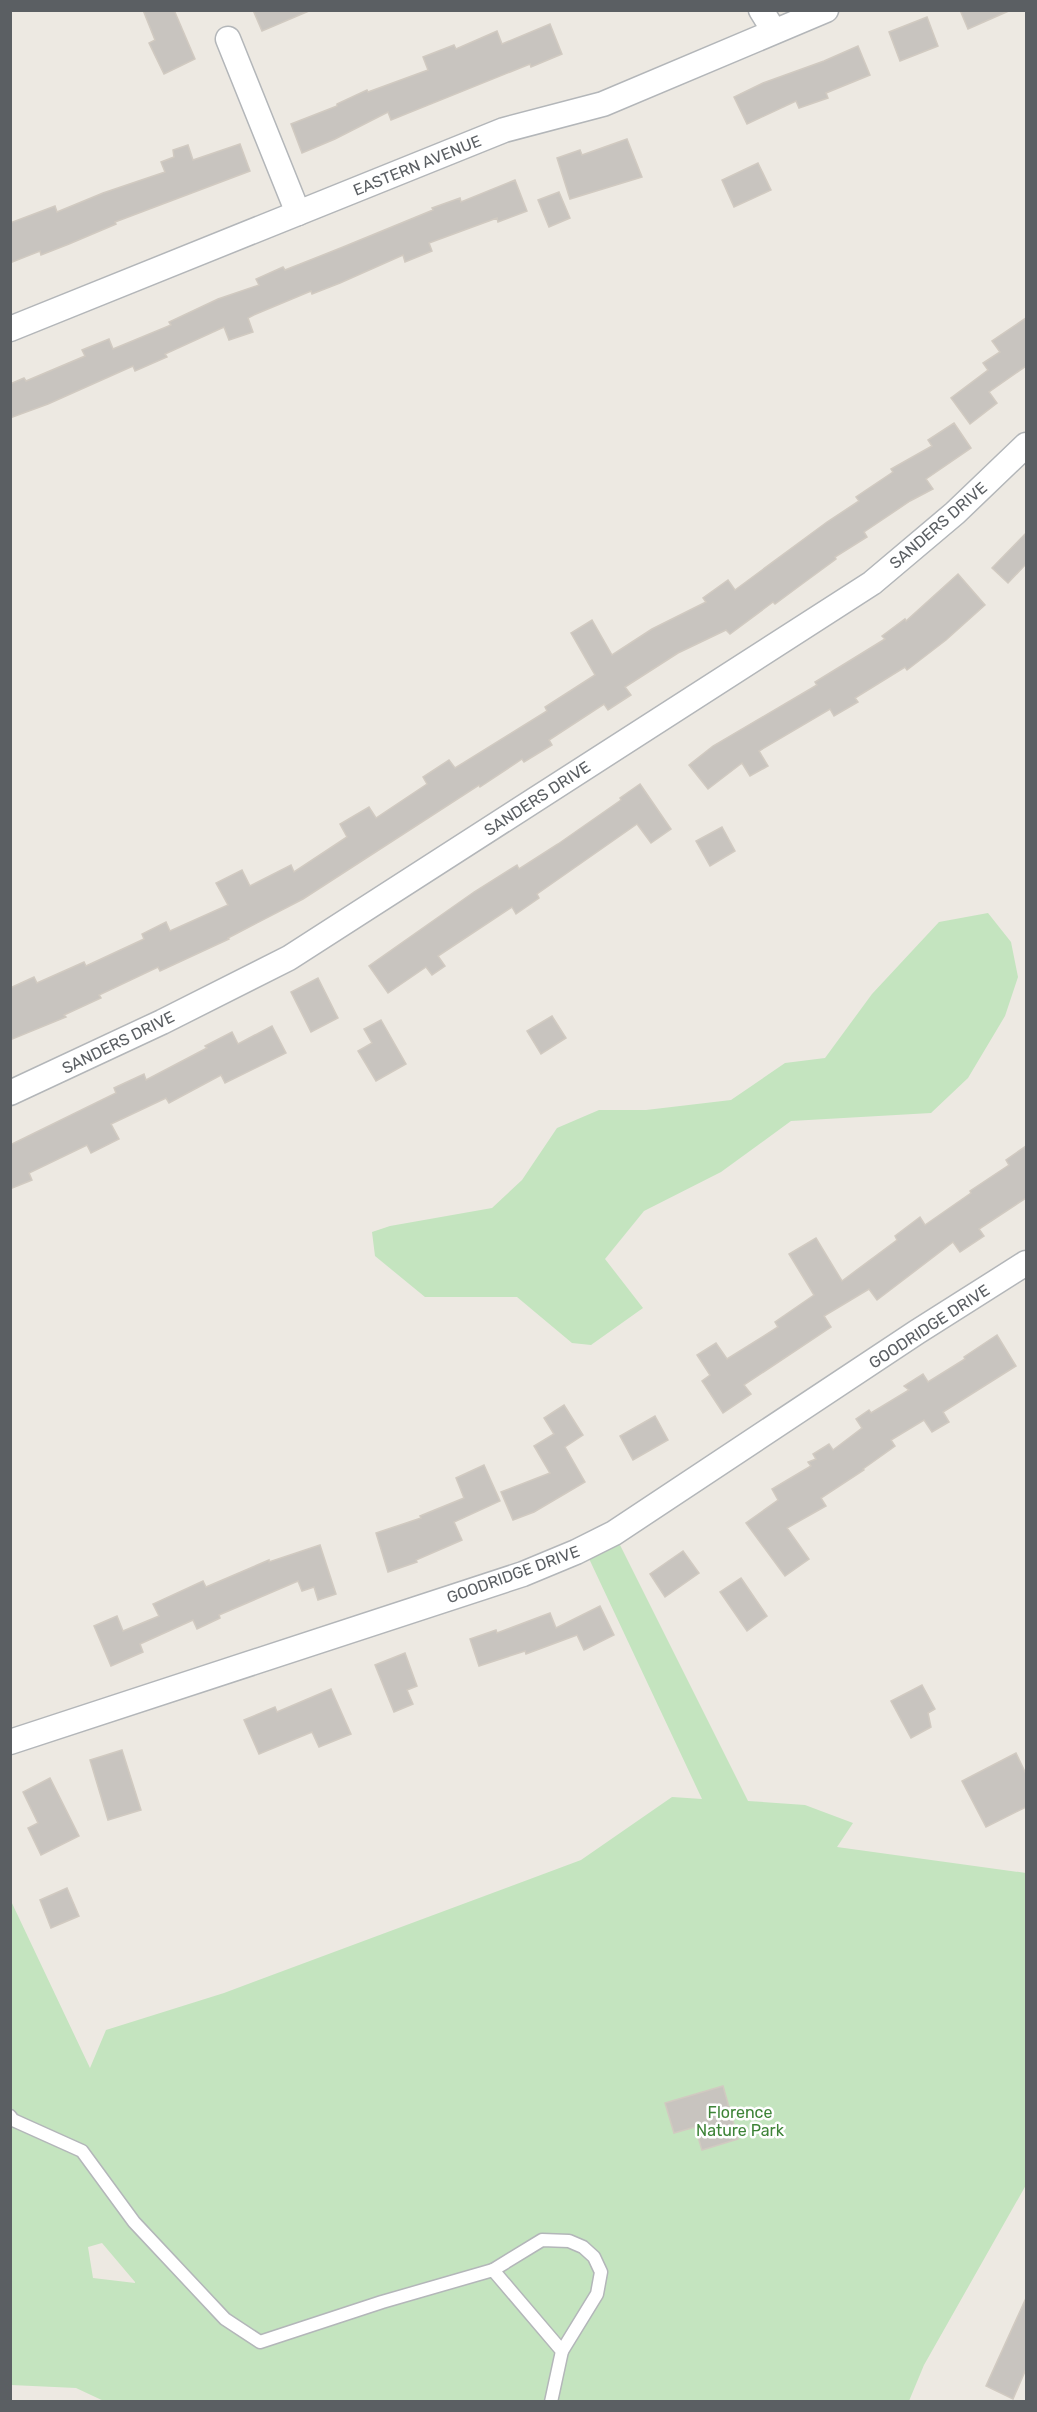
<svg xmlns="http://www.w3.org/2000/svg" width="1037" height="2412" font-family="Rubik,sans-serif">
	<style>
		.green { fill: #c4e4bf; fill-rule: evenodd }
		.building { fill: #c8c4bf; stroke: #d1cac1; stroke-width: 1.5 }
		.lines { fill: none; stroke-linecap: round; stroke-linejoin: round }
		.service-casing { stroke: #b3b6b9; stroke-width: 15 }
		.minor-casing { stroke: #b3b6b9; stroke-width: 27 }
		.service { stroke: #fff; stroke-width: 12 }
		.minor { stroke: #fff; stroke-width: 24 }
		.labels { text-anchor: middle; stroke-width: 5; stroke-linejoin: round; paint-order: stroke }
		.street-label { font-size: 16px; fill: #5b5f63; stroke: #fff }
		.park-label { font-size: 16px; fill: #3e8438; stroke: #fff }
	</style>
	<rect width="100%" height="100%" fill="#ede9e2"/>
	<g class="green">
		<polygon points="988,913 1011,942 1018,977 1005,1016 968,1078 931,1113 791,1121 721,1172 644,1211 605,1259 643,1308 591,1345 572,1343 517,1297 425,1297 375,1256 372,1232 390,1226 492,1208 522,1180 557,1128 599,1110 646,1110 731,1100 785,1063 825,1058 872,994 939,922"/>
		<path d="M614,1533L748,1801L805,1805L853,1823L837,1847L1026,1873V2185L924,2365L909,2401L106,2402L76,2388L11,2385L10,1899L90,2068L106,2030L224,1993L581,1860L672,1797L702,1799L584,1548ZM102,2243L135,2282V2283L93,2278L88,2247Z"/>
	</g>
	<g class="building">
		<polygon points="143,10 174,10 195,59 164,74 149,43 155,40"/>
		<polygon points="253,10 309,10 309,11 262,31"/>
		<polygon points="960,10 1011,10 968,29"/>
		<polygon points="927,17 938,46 900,61 889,32"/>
		<polygon points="550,24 562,54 531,67 530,64 391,120 388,112 335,139 302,153 291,124 337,106 337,104 367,90 368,92 428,70 423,57 454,45 456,49 497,31 502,44"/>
		<polygon points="858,46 870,75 826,93 828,98 799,108 796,101 747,124 734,97 763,83 824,61"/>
		<polygon points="627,139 642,177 570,199 557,158 580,150 582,155"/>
		<polygon points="240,144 250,171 115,222 116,224 69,244 41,255 40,251 10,263 10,223 55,206 57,212 103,193 165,172 161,162 174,157 173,150 188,145 193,160"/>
		<polygon points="758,163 771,190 734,207 722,180"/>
		<polygon points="515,180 527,211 498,222 497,218 429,243 432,251 405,262 403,255 340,283 312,294 311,291 256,314 248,318 253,332 229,340 224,327 165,354 167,357 135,371 133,366 48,404 10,418 10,384 24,378 26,381 85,356 82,350 109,339 113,349 171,325 169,322 218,299 259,285 256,279 283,267 285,270 343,247 433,210 432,208 460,198 461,202"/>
		<polygon points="559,192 570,218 549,227 538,200"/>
		<polygon points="1026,318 1026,366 989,392 997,403 970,424 951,398 988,370 983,363 1000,352 992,341"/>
		<polygon points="954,423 971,448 926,479 933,489 910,501 864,532 867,537 835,557 836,559 798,587 775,604 773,602 730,634 726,630 678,653 625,687 631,695 608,710 604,704 549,740 552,745 524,762 522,759 480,787 479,785 303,899 228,938 229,939 160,971 158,967 99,995 101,998 64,1015 66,1017 10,1040 10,988 34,977 37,983 84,962 86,966 144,939 142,934 166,922 170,931 228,905 216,883 242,870 250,886 291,865 294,872 347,837 340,824 369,807 376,818 427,784 423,777 449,760 455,768 547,711 545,707 595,675 571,633 592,620 612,655 652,629 706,602 703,598 728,580 735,590 827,522 859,501 856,497 893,472 891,469 932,446 928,440"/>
		<polygon points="1026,533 1026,564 1008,583 992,568"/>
		<polygon points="958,574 985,605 946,640 907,670 905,667 855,698 858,702 834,716 830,709 759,751 768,766 750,776 742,763 708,789 689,765 713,746 817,685 815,682 885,639 882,636 905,619 906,621"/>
		<polygon points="640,784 671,829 651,843 637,824 537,894 539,898 516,914 512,907 438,956 445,966 432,975 426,967 388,993 369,966 474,892 517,865 519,869 558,844 621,800 620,798"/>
		<polygon points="722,827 735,851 710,866 696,841"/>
		<polygon points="318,978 338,1018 311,1032 291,992"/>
		<polygon points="552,1016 566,1038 541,1054 527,1031"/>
		<polygon points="381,1020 406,1064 376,1081 358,1051 372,1043 364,1029"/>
		<polygon points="272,1026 286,1053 225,1083 221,1075 169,1103 166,1098 111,1124 119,1139 91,1153 87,1145 29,1173 32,1180 10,1189 10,1145 116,1093 114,1088 144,1074 146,1080 207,1048 205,1046 232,1032 238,1044"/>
		<polygon points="1026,1146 1026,1198 979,1229 984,1236 960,1252 953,1242 877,1300 869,1289 824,1316 831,1327 744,1385 751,1394 723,1413 702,1381 710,1375 697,1355 716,1343 727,1359 778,1327 775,1322 814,1295 789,1254 816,1238 842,1281 897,1240 895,1236 920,1217 925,1225 971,1193 970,1191 1009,1165 1006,1160"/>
		<polygon points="997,1335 1016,1366 943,1412 949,1422 932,1432 924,1420 891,1440 895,1446 863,1469 864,1470 821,1498 826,1506 787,1528 809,1559 785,1576 746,1523 778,1500 772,1489 811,1466 808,1462 816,1459 813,1454 829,1444 833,1450 862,1428 856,1419 869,1410 871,1413 909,1390 904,1386 923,1374 928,1382 965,1359 964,1357"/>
		<polygon points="564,1405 583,1435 565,1447 585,1482 534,1512 513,1520 501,1492 550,1473 534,1446 554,1434 544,1418"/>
		<polygon points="655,1416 668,1440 633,1460 620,1436"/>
		<polygon points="484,1465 500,1501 454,1522 462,1540 416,1560 417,1562 388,1572 376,1533 421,1518 420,1516 464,1498 456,1478"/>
		<polygon points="320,1545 336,1594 318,1600 314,1587 302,1591 298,1581 219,1615 220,1618 197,1629 193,1620 140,1644 143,1652 111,1666 94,1626 117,1616 123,1631 159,1616 153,1604 203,1581 206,1587 269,1560 269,1562"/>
		<polygon points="683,1551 699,1573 665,1597 650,1574"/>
		<polygon points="741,1578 767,1616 747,1631 720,1592"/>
		<polygon points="600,1606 614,1635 584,1650 577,1635 526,1654 525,1651 479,1666 470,1639 496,1630 497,1633 550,1613 556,1628"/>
		<polygon points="405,1653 417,1686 407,1690 413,1704 394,1712 375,1665"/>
		<polygon points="922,1685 935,1709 928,1713 931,1727 911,1738 891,1701"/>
		<polygon points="331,1689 351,1734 319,1747 312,1732 259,1754 244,1720 275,1707 277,1712"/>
		<polygon points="122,1750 141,1810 108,1820 90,1760"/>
		<polygon points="1016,1753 1026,1774 1026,1807 986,1827 962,1781"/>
		<polygon points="50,1778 79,1836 41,1855 28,1828 38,1823 23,1792"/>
		<polygon points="67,1888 79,1916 51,1928 40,1900"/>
		<polygon points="723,2086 738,2139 702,2150 695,2127 674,2133 665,2103"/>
		<polygon points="1026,2298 1026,2369 1013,2399 986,2386"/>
	</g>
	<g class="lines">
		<g class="service-casing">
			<g id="service">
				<polyline points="10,2116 13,2120 82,2151 134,2222 225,2319 260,2342 382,2302 493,2270 562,2351 551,2402"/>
				<polyline points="493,2270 542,2240 569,2241 583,2247 594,2257 601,2272 597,2294 562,2351"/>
			</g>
		</g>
		<g class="minor-casing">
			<g id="minor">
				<polyline points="761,10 774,31"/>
				<polyline points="228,39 298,213"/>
				<polyline points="10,329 504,130 603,104 826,10"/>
				<polyline points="10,1093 162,1022 289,958 872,583 955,513 1026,445"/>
				<polyline points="10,1742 523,1574 576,1552 614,1533 917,1332 1026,1263"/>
			</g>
		</g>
		<use href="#service" class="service"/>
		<use href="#minor" class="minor"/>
	</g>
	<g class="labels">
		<g class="street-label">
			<text transform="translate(417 165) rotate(-22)" y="6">EASTERN AVENUE</text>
			<text transform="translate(938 525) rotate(-41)" y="6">SANDERS DRIVE</text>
			<text transform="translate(537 798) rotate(-33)" y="6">SANDERS DRIVE</text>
			<text transform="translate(118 1042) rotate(-26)" y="6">SANDERS DRIVE</text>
			<text transform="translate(929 1326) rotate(-33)" y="6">GOODRIDGE DRIVE</text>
			<text transform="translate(513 1574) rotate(-20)" y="6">GOODRIDGE DRIVE</text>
		</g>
		<g class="park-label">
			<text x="740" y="2118">Florence<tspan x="740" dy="18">Nature Park</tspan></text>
		</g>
	</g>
	<rect width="1037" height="2412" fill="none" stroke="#5b5f63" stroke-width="24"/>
</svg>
